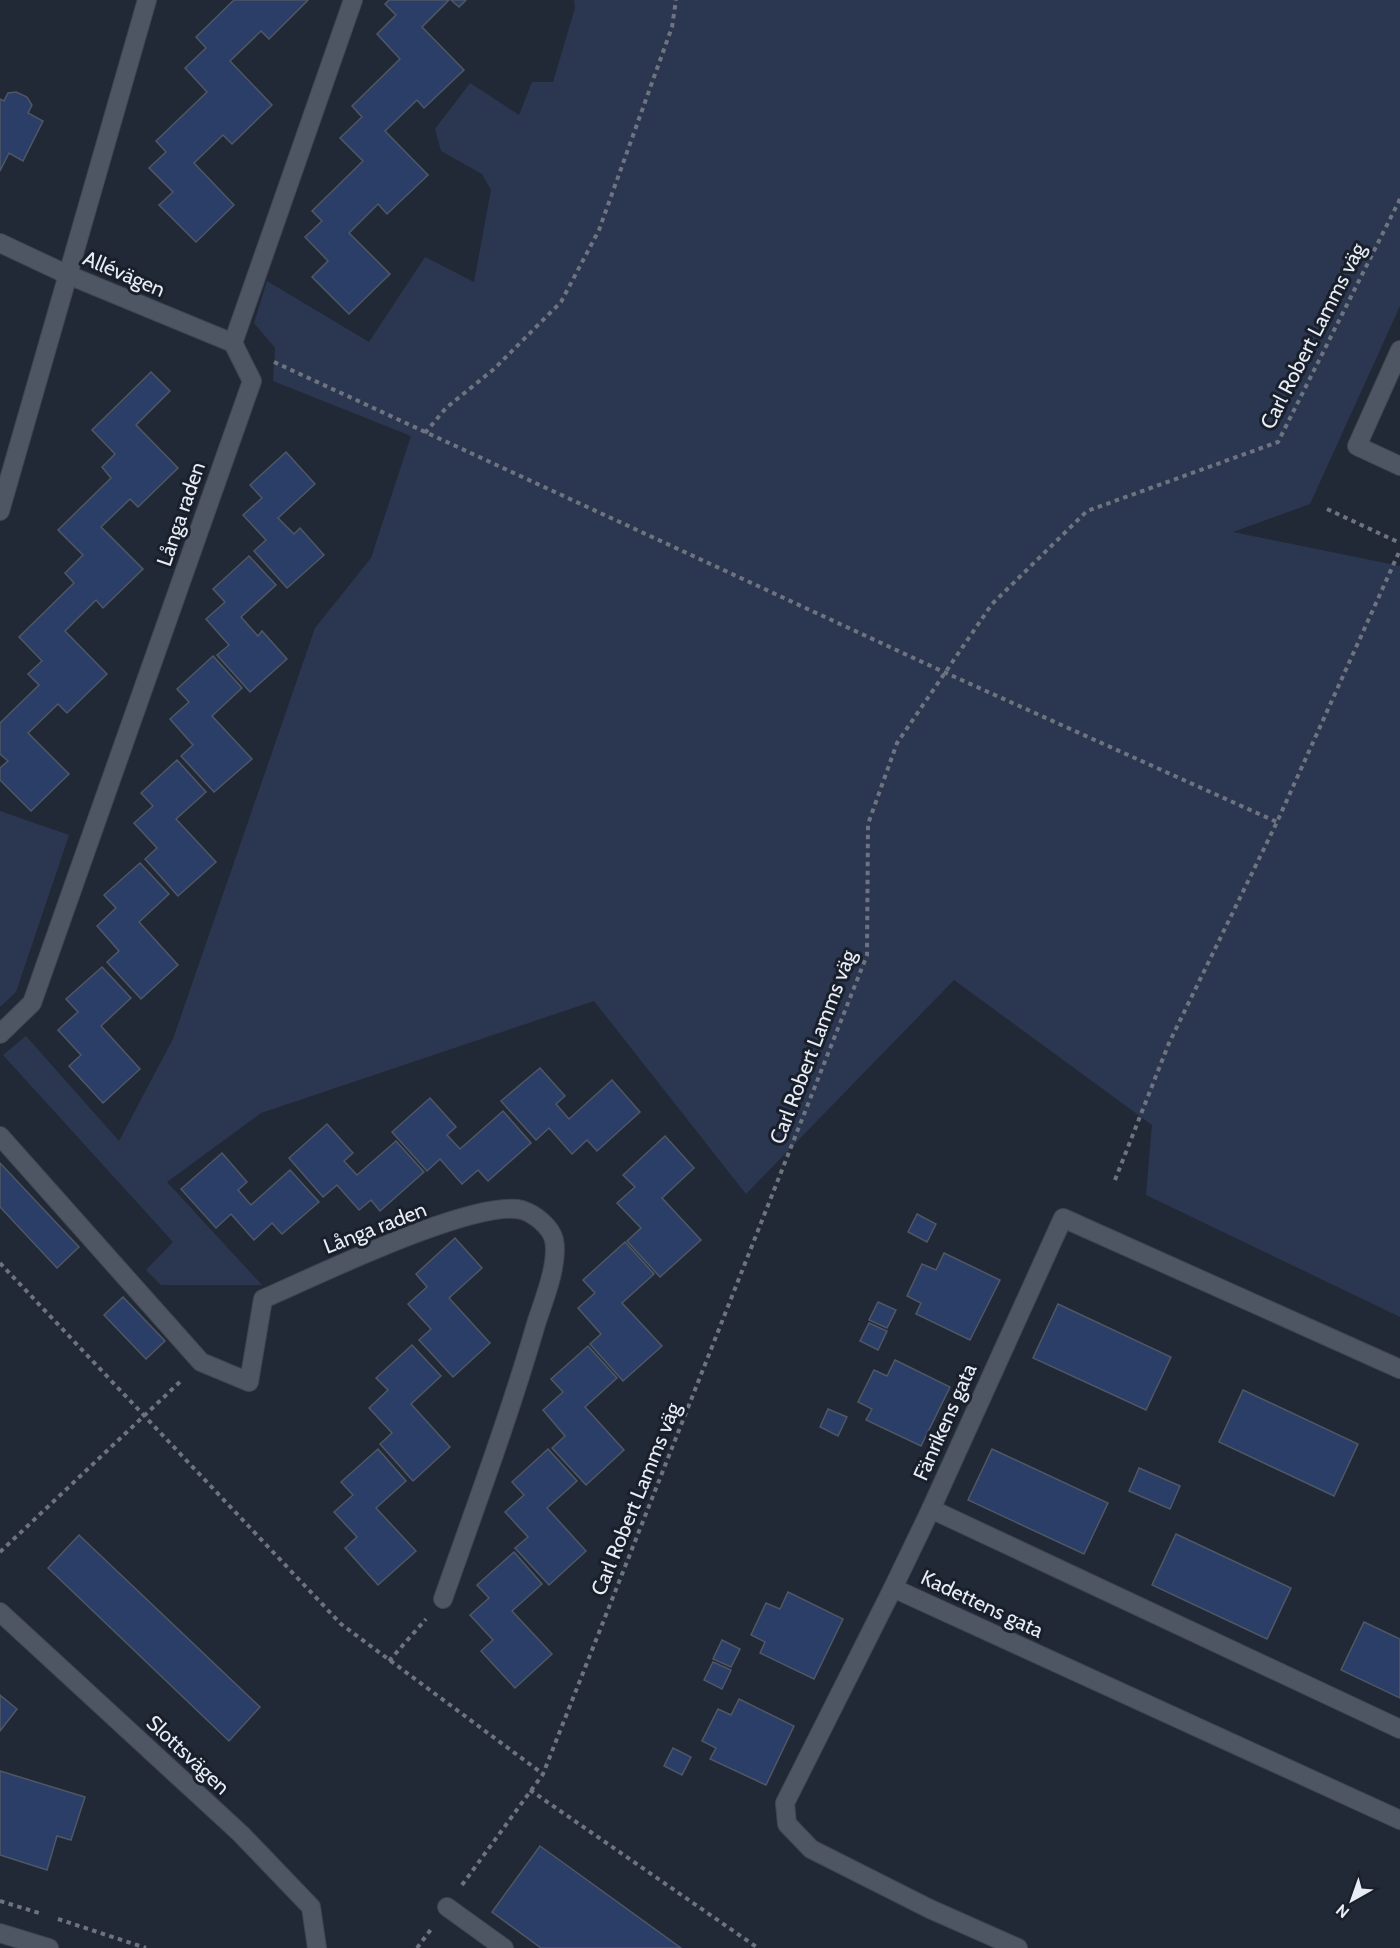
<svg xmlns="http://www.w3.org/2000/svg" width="1400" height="1948" font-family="Cabin,sans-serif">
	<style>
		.green { fill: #2b3750 }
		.building { fill: #2a3e67; stroke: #4f5765; stroke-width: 1.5 }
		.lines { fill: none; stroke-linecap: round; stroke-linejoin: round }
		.minor-casing { stroke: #404651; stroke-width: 20 }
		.path { stroke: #6e747f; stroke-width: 4; stroke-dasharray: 4.5 4.5; stroke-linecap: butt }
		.minor { stroke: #4e5664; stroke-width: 18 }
		.labels { text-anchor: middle; stroke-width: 6; stroke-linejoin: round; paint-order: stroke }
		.street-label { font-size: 21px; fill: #e8edf5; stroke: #191f2b }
	</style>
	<rect width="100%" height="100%" fill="#222936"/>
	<g class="green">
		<polygon points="574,0 1400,0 1400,306 1310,504 1233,532 1400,566 1400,1317 1146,1195 1152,1125 954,980 746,1194 594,1001 261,1113 167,1182 262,1285 161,1285 146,1270 173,1242 3,1055 26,1036 119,1141 173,1039 315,628 371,558 411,436 273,381 275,348 254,323 267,281 369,342 425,257 474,282 491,190 482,174 441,151 435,129 470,83 519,115 532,82 553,82 575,8"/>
		<polygon points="0,811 69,835 16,992 0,1007"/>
	</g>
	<g class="building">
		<polygon points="234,0 308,0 269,39 261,31 230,61 272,105 232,144 223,135 194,163 234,205 196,242 159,205 173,192 149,168 166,152 156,141 207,92 185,68 206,48 196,37"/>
		<polygon points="389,0 449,0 422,27 464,70 424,108 417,100 385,131 428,175 387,214 378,204 349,233 390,274 349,314 312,277 328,261 305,237 322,221 312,211 363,161 340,138 362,117 352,106 400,59 377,34 396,15 385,4"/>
		<polygon points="451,0 466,0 459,7"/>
		<polygon points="16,92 27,97 32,105 28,113 43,121 23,161 9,153 0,171 0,99 4,101 8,93"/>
		<polygon points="151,372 170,391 136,425 178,468 138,507 130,499 101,527 143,569 103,608 96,600 65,631 107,674 67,713 58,704 28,733 69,774 31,811 0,780 0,768 8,761 0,754 0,723 39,685 28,674 42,661 19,637 74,583 65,573 83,555 58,530 111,478 102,467 115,454 92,430"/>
		<polygon points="286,452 315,484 278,518 294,534 300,528 324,555 287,588 254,551 266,540 243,515 262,498 250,485"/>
		<polygon points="249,556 276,585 241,617 258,636 262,631 287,659 250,692 217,655 229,645 206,619 225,602 213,589"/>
		<polygon points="213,656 242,688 212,716 252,759 214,792 181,756 193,745 170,719 189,702 177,689"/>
		<polygon points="177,760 206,792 176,819 216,862 178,896 145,859 157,848 134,823 153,806 141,793"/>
		<polygon points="140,863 169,894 139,922 178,965 141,999 107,962 119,951 97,926 116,908 104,895"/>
		<polygon points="102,967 131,998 101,1026 140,1069 103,1103 69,1066 81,1055 58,1030 78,1012 66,999"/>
		<polygon points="540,1068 565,1096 556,1104 569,1119 612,1080 640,1112 597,1151 587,1140 572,1154 549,1128 536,1140 501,1101"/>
		<polygon points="430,1098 456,1127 447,1135 460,1149 503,1111 531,1143 488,1181 478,1170 462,1184 440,1159 427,1171 392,1132"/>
		<polygon points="327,1124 353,1153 344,1161 357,1175 396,1141 424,1172 380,1211 371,1200 359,1210 337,1185 323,1197 289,1158"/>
		<polygon points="665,1136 694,1168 662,1198 701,1240 660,1277 627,1241 641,1228 617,1203 635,1187 623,1175"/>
		<polygon points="222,1153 247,1182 238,1190 251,1205 290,1170 319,1202 282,1234 272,1223 254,1240 231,1214 216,1228 181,1189"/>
		<polygon points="0,1163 79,1247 57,1268 0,1207"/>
		<polygon points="917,1214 936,1224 927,1242 908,1232"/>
		<polygon points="455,1238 482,1268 449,1298 490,1343 453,1377 419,1340 431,1329 408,1304 427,1287 416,1274"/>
		<polygon points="625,1242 654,1274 622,1303 662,1346 623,1381 590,1344 601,1334 578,1308 595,1293 583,1280"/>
		<polygon points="944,1253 1000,1280 970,1340 916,1314 921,1303 907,1296 922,1264 936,1270"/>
		<polygon points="123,1297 165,1341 146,1359 104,1315"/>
		<polygon points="878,1302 896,1310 887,1328 869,1320"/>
		<polygon points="1058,1304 1171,1357 1146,1410 1033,1358"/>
		<polygon points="869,1323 887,1331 878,1350 860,1341"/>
		<polygon points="412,1345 441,1376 411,1404 450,1447 413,1481 380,1444 392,1433 369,1408 388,1390 376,1378"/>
		<polygon points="588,1346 617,1378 585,1407 624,1450 586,1485 552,1448 565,1436 543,1410 563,1392 551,1379"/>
		<polygon points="895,1360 950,1387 921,1446 866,1420 872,1409 858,1402 874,1370 887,1376"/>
		<polygon points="1243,1390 1358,1444 1334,1496 1219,1442"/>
		<polygon points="828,1409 847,1417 838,1436 820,1427"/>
		<polygon points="378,1449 406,1481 376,1508 416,1551 378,1585 345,1548 357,1537 334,1512 353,1495 341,1482"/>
		<polygon points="548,1449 577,1481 547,1508 586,1551 549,1585 515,1548 528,1537 505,1512 524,1495 512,1482"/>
		<polygon points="992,1449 1108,1503 1084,1554 968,1500"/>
		<polygon points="1139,1468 1180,1486 1170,1509 1129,1491"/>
		<polygon points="1176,1534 1291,1588 1267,1639 1152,1585"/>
		<polygon points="79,1535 260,1707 229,1741 48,1568"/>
		<polygon points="514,1552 542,1584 512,1611 552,1654 515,1688 481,1651 493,1640 470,1615 489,1598 477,1585"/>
		<polygon points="788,1592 843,1619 814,1679 760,1653 765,1642 751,1635 766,1603 780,1609"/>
		<polygon points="1364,1622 1400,1639 1400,1698 1341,1670"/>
		<polygon points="722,1640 740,1649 731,1667 713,1659"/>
		<polygon points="713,1662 731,1670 722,1689 704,1680"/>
		<polygon points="0,1695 17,1709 0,1731"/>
		<polygon points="739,1699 794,1726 766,1785 710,1759 716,1748 702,1741 718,1709 731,1715"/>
		<polygon points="673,1748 691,1757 682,1775 664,1766"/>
		<polygon points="0,1771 85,1797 71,1840 57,1836 47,1870 0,1855"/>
		<polygon points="540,1846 681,1948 541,1948 492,1912"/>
	</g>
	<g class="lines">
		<g class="minor-casing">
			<g id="minor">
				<polyline points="0,243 66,274 233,343"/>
				<polyline points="1400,350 1357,446 1400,466"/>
				<polyline points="0,511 147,0"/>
				<polyline points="0,1034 32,1003 252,381 233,343 353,0"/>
				<path d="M0,1136L201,1362L249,1382L263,1299C314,1277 475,1198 522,1210C535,1214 551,1227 554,1240C559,1264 543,1302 536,1324C509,1417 475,1508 443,1599"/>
				<polyline points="1400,1369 1063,1218 931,1509 1400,1729"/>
				<polyline points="893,1588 931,1509"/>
				<polyline points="0,1612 241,1834 311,1907 317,1948"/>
				<polyline points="447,1907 504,1948"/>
				<polyline points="0,1933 49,1948"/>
				<polyline points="1018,1948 930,1909 811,1849 787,1824 785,1803 893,1588 1400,1820"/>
			</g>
		</g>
		<g class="path">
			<polyline points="274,362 946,673 1277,822"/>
			<polyline points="425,433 446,408 494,369 561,302 599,230 672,27 676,0"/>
			<polyline points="1327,509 1400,543"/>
			<polyline points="1115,1180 1169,1043 1277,822 1400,550"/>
			<polyline points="0,1263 341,1624 543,1774"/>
			<polyline points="0,1552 183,1379"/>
			<polyline points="389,1661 426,1619"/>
			<polyline points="530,1790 758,1948"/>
			<polyline points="462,1885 543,1774 867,955 868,824 897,743 992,604 1087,511 1278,442 1400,199"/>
			<polyline points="0,1901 39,1913"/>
			<polyline points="58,1919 146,1948"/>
			<polyline points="417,1948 432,1928"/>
		</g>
		<use href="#minor" class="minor"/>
	</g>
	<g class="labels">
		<g class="street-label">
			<text transform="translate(124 274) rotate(23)" y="7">Allévägen</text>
			<text transform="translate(1313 336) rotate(-63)" y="7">Carl Robert Lamms väg</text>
			<text transform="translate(181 514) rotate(-71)" y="7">Långa raden</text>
			<text transform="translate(813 1047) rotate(-69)" y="7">Carl Robert Lamms väg</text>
			<text transform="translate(375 1228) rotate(-21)" y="7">Långa raden</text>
			<text transform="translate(945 1422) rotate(-66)" y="7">Fänrikens gata</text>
			<text transform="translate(636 1499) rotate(-68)" y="7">Carl Robert Lamms väg</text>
			<text transform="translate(982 1604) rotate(25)" y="7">Kadettens gata</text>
			<text transform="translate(188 1755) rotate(43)" y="7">Slottsvägen</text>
		</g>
	</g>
	<g transform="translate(1352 1900) rotate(220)" stroke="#191f2b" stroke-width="4.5" paint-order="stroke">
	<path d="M0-4.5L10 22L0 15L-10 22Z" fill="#e8edf5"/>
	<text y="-9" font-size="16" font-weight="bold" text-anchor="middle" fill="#e8edf5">N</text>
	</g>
</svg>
